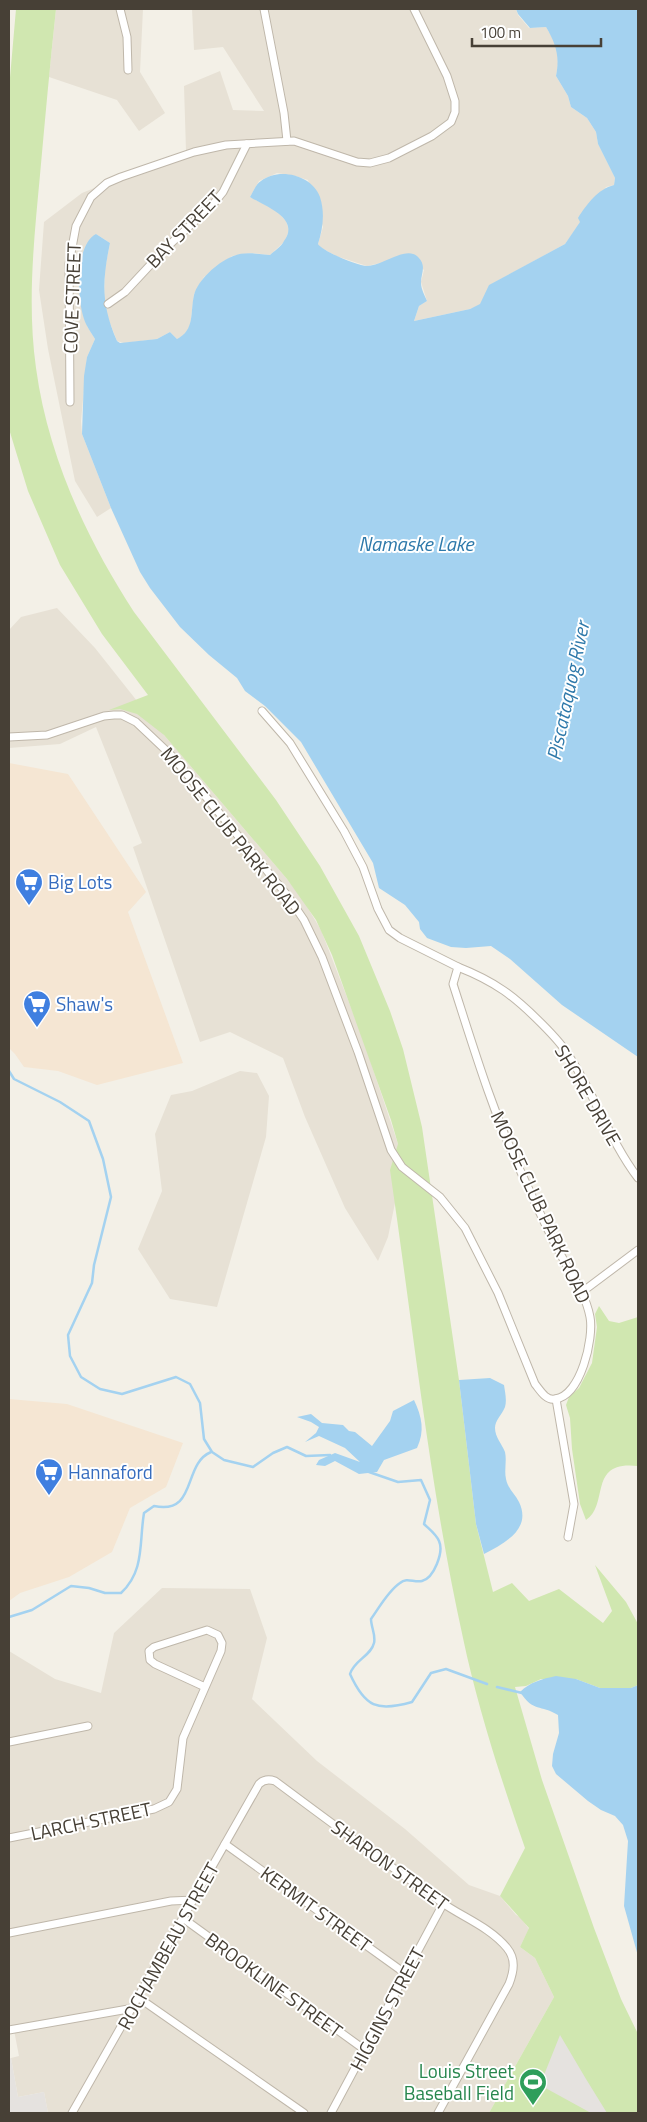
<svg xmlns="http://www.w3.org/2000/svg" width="647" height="2122" font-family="'Titillium Web',sans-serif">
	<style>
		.residential { fill: #e7e1d5 }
		.commercial { fill: #f5e6d3 }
		.green { fill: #d0e7b0 }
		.parking { fill: #e5e2df }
		.water { fill: #a4d2f0 }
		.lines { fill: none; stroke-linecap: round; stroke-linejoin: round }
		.stream { stroke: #a4d2f0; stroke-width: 2.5 }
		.minor-casing { stroke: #bfb7aa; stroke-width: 9 }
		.minor { stroke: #fff; stroke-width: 7 }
		.labels { text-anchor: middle; stroke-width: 4; stroke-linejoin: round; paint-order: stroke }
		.street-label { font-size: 19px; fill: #474036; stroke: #fff }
		.shop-label { font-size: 19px; fill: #366cbe; stroke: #fff; text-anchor: start }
		.leisure-label { font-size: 19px; fill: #27864d; stroke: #fff; text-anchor: end }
		.water-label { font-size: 20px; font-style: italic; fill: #2e79aa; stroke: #fff }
	</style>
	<rect width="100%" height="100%" fill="#f3f0e7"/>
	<g class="residential">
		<polygon points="56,9 143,9 140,72 165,113 139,131 117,100 49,77"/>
		<polygon points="192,9 516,9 518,15 529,28 546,27 552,37 557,47 558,64 556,76 568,96 571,107 587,118 596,132 598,144 615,178 614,185 606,187 565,244 490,285 480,305 470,309 414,321 419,306 427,301 421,282 424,270 404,254 389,261 367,266 336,256 320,247 318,244 323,227 308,180 295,176 277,173 259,181 250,197 277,211 286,221 289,230 285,241 270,255 251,253 232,256 204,277 194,294 190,327 183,336 177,339 170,332 157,339 124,343 117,341 106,313 104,301 105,269 110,243 96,234 87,326 95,339 87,357 81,421 82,434 111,508 97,517 75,481 48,349 39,290 44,222 82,193 186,151 184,86 220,71 233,110 264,111 223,47 194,50"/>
		<polygon points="57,608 95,648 164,735 287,879 303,900 321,930 362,1036 398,1144 395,1203 388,1237 378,1261 345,1208 305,1117 283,1058 230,1032 200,1042 133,847 142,843 96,727 60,744 9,748 9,630 21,617"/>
		<polygon points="240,1071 257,1073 269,1096 266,1137 217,1307 170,1299 138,1249 162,1191 155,1134 171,1095 192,1091"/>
		<polygon points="162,1588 250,1589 267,1638 252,1699 317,1761 405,1829 469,1885 500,1896 516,1915 520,1917 529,1929 520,1947 535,1958 554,1997 489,2113 48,2113 44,2092 18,2097 11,2058 19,2056 13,2025 9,2025 9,1651 55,1679 101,1693 114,1633"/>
	</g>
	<g class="commercial">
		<polygon points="9,763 68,774 146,892 128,912 183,1063 97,1085 58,1071 24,1067 15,1054 9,1048"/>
		<polygon points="9,1399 67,1404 183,1443 166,1487 130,1508 112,1552 69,1577 20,1593 9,1601"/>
	</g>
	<g class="green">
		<path d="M16,9H56C50,64 45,119 40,175C34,239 27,304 36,368C48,456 86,538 134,612L276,800L320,866L359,936L390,1011L403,1049L422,1127L459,1380L476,1524L493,1592L512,1583L529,1601L559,1589L603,1623L612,1611L595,1565L626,1602L638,1624V1685L631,1688H600L576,1679H541L526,1686L515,1687L542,1780L594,1928L621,1999L638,2034V2113H489L554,1997L535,1958L520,1947L529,1928L500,1896L525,1848C501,1779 478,1709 463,1638C429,1484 413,1326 390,1170L398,1144L391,1120L332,955L316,920L287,879L164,735L137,714L120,709L109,710L148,695L102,634L60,565L28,491L9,429V89Z"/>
		<path d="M599,1306L609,1321L619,1323L638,1317V1466C587,1460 610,1504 586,1520L580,1504L572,1449L570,1418L566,1405L569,1397L579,1388L592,1363L597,1327L595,1314Z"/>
	</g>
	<g class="parking">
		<polygon points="560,2035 586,2079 607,2113 591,2113 540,2085"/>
		<polygon points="11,2058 18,2097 44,2092 48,2113 9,2113 9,2059"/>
	</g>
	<g class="water">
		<path d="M516,9H638V1057L562,1005L510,959L491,946L466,948L451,947L427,938L420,929L419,922L405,905L379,888L373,863L301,742L265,706L245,691L237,678L209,655L180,627L150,588L140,572L111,508L82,434L84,376L87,357L95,339C91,332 86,326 84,319C77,299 75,245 96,234L110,243C102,282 101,304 117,341L120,343L157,339L170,332L177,339C195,330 190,313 194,295C198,280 217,263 231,257C243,251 257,254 270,255C274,251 281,247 284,241C301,218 264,206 250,197C253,192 256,184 261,181C279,167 312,175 320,197C325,213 323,228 318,244C322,251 358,266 367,266C382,266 407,245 418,257C427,266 421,273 421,283C421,289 425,296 427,301L419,306L414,321L470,309L480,304L489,285L565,244L580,222L578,218C587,204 598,189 614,185L615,178L598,144L596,132L587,118L571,107L568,96L556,76C560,56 556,44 546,27L530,28L518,14Z"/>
		<path d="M490,1378L504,1385C505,1392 507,1400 505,1407C502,1415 495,1420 495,1428C495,1437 502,1444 505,1452C507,1461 504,1470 506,1479C508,1489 515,1494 519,1502C532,1529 505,1543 484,1554L476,1524L459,1380Z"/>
		<path d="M414,1400C422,1417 425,1431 417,1448L384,1460L377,1472L359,1474L335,1461L325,1466L316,1465L319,1460L335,1453L360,1462L345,1448L319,1436L305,1442L316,1433L319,1427L311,1422L297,1417L311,1414L322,1423L343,1425L349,1431L355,1432L372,1446L390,1421L393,1411Z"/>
		<path d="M556,1676L576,1679L600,1688H631L638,1685V1956L624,1906L628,1841L623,1825L615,1816L601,1810L588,1801L556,1774L552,1766L553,1754L559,1733L558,1715C540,1704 534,1713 520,1692C530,1682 542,1679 556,1676Z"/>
	</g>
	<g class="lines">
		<g class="stream">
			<polyline points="9,1071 14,1079 60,1102 89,1121 103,1159 111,1197 94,1265 92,1283 68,1335 70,1356 81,1377 100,1389 122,1394 176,1377 190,1384 200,1403 204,1439 212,1452 224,1460 253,1467 273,1453 287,1447 306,1456 330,1455"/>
			<path d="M369,1472L398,1482L421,1480L430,1500L424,1524C429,1529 436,1534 439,1541C444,1552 434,1578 422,1581C414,1583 407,1577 400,1583C388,1591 379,1608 371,1619C371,1627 376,1635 374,1643C371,1656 354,1660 350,1674C365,1707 377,1712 412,1702L431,1673L446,1669L487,1684"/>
			<path d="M9,1617L32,1610L71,1586L89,1588L105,1593H121C145,1571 139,1542 144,1513L154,1506C198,1515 182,1464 211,1452"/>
			<polyline points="497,1687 522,1693"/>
		</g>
		<g class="minor-casing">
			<g id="minor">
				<polyline points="120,9 127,37 128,70"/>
				<polyline points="264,9 284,113 287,141"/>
				<polyline points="108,304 125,292 166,248 214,203 223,192 247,144"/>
				<polyline points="70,402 69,264 76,226 91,197 107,183 121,177 194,152 226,145 294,141 357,162 370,163 389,158 432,136 451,122 455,112 455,101 447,76 414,9"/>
				<path d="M9,737L47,735L104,716L114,715H122L136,722L173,757L287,895L304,920L322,957L358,1052L391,1150L402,1167L440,1197L465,1228L498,1293L535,1384C540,1390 546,1401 555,1399C581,1396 594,1338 590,1317C585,1290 566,1267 554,1242C542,1218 531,1194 520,1170C492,1110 473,1046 453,984L458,967L400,938L389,930L378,909L363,867L344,831L290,743L262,711"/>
				<path d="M458,967C496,982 514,996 542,1024C552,1034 562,1044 569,1056C595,1095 610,1141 638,1178"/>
				<polyline points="582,1292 638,1250"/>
				<polyline points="556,1399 574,1504 568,1537"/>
				<polyline points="9,1742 88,1726"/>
				<polyline points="9,1838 154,1809 169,1802 177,1789 183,1738 221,1651 222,1643 218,1635 207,1630 154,1647 149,1651 150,1660 155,1664 205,1687"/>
				<polyline points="225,1844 406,1974"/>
				<polyline points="184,1919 365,2050"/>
				<polyline points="9,1933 171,1901 194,1900"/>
				<polyline points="139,1998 304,2113"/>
				<polyline points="9,2030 134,2008"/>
				<path d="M72,2113L259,1784C264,1779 269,1779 275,1781C330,1822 385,1863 441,1902C462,1917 490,1927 507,1948C516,1959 514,1971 509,1984L438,2113"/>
				<polyline points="331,2113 443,1904"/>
			</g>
		</g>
		<use href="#minor" class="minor"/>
	</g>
	<defs>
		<g id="supermarket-pin" transform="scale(1.4375)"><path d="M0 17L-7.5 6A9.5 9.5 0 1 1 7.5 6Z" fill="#3f7fe0" stroke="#fff"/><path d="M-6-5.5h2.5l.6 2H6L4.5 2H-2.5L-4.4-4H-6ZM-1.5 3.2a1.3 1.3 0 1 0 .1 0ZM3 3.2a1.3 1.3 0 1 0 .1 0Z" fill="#fff"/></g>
		<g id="stadium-pin" transform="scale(1.4375)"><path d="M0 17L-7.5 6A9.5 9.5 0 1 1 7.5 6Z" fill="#2e9e5b" stroke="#fff"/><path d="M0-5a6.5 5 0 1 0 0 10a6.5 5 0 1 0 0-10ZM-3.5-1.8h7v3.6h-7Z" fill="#fff"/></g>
	</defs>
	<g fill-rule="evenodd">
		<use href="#supermarket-pin" x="29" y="882"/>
		<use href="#supermarket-pin" x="37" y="1004"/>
		<use href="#supermarket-pin" x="49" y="1472"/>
		<use href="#stadium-pin" x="533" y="2082"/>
	</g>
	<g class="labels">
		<g class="street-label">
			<text transform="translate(184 229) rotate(-46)" y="7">BAY STREET</text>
			<text transform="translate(72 298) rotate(-88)" y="7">COVE STREET</text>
			<text transform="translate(231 831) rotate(51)" y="7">MOOSE CLUB PARK ROAD</text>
			<text transform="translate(588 1095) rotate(60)" y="7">SHORE DRIVE</text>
			<text transform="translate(541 1207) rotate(65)" y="7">MOOSE CLUB PARK ROAD</text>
			<text transform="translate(91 1821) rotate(-12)" y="7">LARCH STREET</text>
			<text transform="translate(390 1865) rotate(36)" y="7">SHARON STREET</text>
			<text transform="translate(316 1909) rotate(36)" y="7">KERMIT STREET</text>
			<text transform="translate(168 1946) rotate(-61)" y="7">ROCHAMBEAU STREET</text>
			<text transform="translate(274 1985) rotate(36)" y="7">BROOKLINE STREET</text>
			<text transform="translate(387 2009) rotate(-62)" y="7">HIGGINS STREET</text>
		</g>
		<g class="shop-label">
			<text x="48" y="889">Big Lots</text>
			<text x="56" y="1011">Shaw's</text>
			<text x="68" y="1479">Hannaford</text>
		</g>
		<g class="leisure-label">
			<text x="514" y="2078">Louis Street<tspan x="514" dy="22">Baseball Field</tspan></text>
		</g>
		<g class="water-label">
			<text x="416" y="551">Namaske Lake</text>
			<text transform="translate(568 691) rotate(-78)" y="7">Piscataquog River</text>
		</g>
	</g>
	<rect width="647" height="2122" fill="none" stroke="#474036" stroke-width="20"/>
	<path d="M472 38v8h129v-8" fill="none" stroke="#474036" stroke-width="2.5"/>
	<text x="480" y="38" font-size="15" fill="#474036" stroke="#ffffff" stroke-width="4" paint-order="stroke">100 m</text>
</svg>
